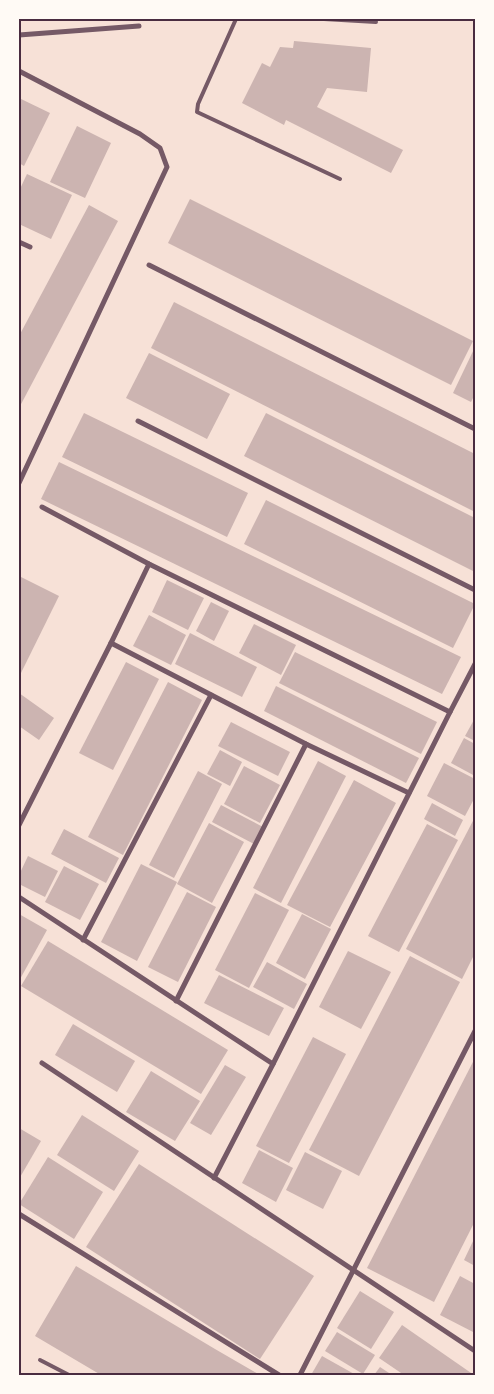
<svg xmlns="http://www.w3.org/2000/svg" width="494" height="1394" font-family="Barlow,sans-serif">
	<style>
		.building { fill: #ccb4b1 }
		.lines { fill: none; stroke-linecap: round; stroke-linejoin: round }
		.service { stroke: #755966; stroke-width: 4 }
		.minor { stroke: #755966; stroke-width: 5 }
		.neatline { fill: none; stroke: #4a2c40; stroke-width: 2 }
	</style>
	<rect width="100%" height="100%" fill="#f7e1d7"/>
	<g class="building">
		<polygon points="294,41 371,48 367,92 327,88 317,107 403,150 391,173 286,120 284,125 242,103 262,63 270,67 280,47 293,48"/>
		<polygon points="19,98 50,113 24,166 19,163"/>
		<polygon points="77,126 111,143 85,198 50,182"/>
		<polygon points="27,174 72,195 51,239 19,224 19,191"/>
		<polygon points="190,199 473,341 451,385 168,243"/>
		<polygon points="89,205 118,221 19,408 19,336"/>
		<polygon points="174,302 475,454 475,512 151,348"/>
		<polygon points="475,347 475,394 471,402 453,393"/>
		<polygon points="149,353 230,394 207,439 126,398"/>
		<polygon points="84,413 248,493 227,537 62,457"/>
		<polygon points="266,413 475,518 475,572 244,456"/>
		<polygon points="59,462 461,657 442,694 41,499"/>
		<polygon points="266,500 475,604 453,648 244,544"/>
		<polygon points="19,576 59,596 19,677"/>
		<polygon points="167,580 204,598 188,630 152,612"/>
		<polygon points="211,602 229,611 214,641 196,631"/>
		<polygon points="149,615 186,635 171,665 133,646"/>
		<polygon points="254,624 296,645 281,675 239,653"/>
		<polygon points="190,633 257,667 242,697 175,664"/>
		<polygon points="295,652 437,722 421,754 279,683"/>
		<polygon points="126,662 159,679 113,770 79,753"/>
		<polygon points="168,682 202,700 123,855 88,837"/>
		<polygon points="276,686 419,758 406,783 264,711"/>
		<polygon points="19,693 54,718 39,740 19,726"/>
		<polygon points="475,718 475,741 465,736"/>
		<polygon points="231,722 290,752 278,776 218,746"/>
		<polygon points="464,738 475,744 475,776 451,763"/>
		<polygon points="220,750 242,762 230,786 207,774"/>
		<polygon points="318,761 346,776 281,903 253,888"/>
		<polygon points="444,763 475,779 475,797 465,816 427,796"/>
		<polygon points="244,766 280,785 260,823 224,804"/>
		<polygon points="198,771 222,784 174,878 149,865"/>
		<polygon points="354,780 396,803 330,927 287,905"/>
		<polygon points="432,803 463,820 455,836 424,819"/>
		<polygon points="221,805 263,827 254,844 212,822"/>
		<polygon points="475,817 475,953 462,979 406,949"/>
		<polygon points="209,823 244,842 212,903 177,884"/>
		<polygon points="427,824 458,840 399,952 368,936"/>
		<polygon points="64,829 119,858 106,883 51,854"/>
		<polygon points="28,856 58,871 45,897 19,884 19,875"/>
		<polygon points="141,864 177,882 137,961 101,942"/>
		<polygon points="64,866 99,884 80,920 45,902"/>
		<polygon points="187,892 216,907 178,982 148,967"/>
		<polygon points="255,893 289,910 249,988 215,970"/>
		<polygon points="19,914 47,930 19,981"/>
		<polygon points="302,914 331,929 305,979 276,963"/>
		<polygon points="48,941 228,1050 201,1094 21,986"/>
		<polygon points="348,951 391,972 361,1029 319,1007"/>
		<polygon points="410,956 460,982 359,1176 309,1150"/>
		<polygon points="267,962 307,984 294,1009 253,987"/>
		<polygon points="219,975 284,1008 269,1036 204,1003"/>
		<polygon points="73,1024 135,1061 117,1092 55,1055"/>
		<polygon points="313,1037 346,1054 289,1163 256,1146"/>
		<polygon points="475,1058 475,1221 434,1302 367,1268"/>
		<polygon points="225,1065 246,1077 211,1135 190,1123"/>
		<polygon points="151,1071 200,1101 175,1141 126,1112"/>
		<polygon points="82,1115 139,1151 114,1191 57,1155"/>
		<polygon points="19,1128 41,1141 19,1179"/>
		<polygon points="259,1150 293,1168 276,1202 242,1183"/>
		<polygon points="305,1152 342,1171 323,1209 286,1190"/>
		<polygon points="48,1157 103,1192 74,1239 19,1204"/>
		<polygon points="139,1164 314,1276 260,1359 86,1247"/>
		<polygon points="475,1237 475,1266 464,1260"/>
		<polygon points="76,1266 215,1349 260,1375 101,1375 35,1336"/>
		<polygon points="460,1276 475,1284 475,1333 440,1315"/>
		<polygon points="360,1291 394,1312 371,1349 337,1328"/>
		<polygon points="402,1325 474,1375 404,1375 379,1358"/>
		<polygon points="337,1332 375,1355 363,1374 325,1351"/>
		<polygon points="322,1356 356,1375 311,1375"/>
		<polygon points="380,1367 392,1375 374,1375"/>
	</g>
	<g class="lines">
		<g class="service">
			<polyline points="236,19 198,104 197,112 340,179"/>
			<polyline points="324,19 376,22"/>
			<polyline points="40,1360 69,1375"/>
		</g>
		<g class="minor">
			<polyline points="19,35 139,26"/>
			<polyline points="19,71 140,134 160,148 167,167 19,483"/>
			<polyline points="19,242 30,247"/>
			<polyline points="149,265 475,429"/>
			<polyline points="138,421 475,590"/>
			<polyline points="42,507 149,564 450,712"/>
			<polyline points="111,643 306,744 409,793"/>
			<polyline points="19,825 111,643 149,564"/>
			<polyline points="19,897 273,1064"/>
			<polyline points="83,940 211,695"/>
			<polyline points="176,1001 306,744"/>
			<polyline points="42,1063 475,1351"/>
			<polyline points="214,1178 273,1064 450,712 475,664"/>
			<polyline points="19,1214 279,1375"/>
			<polyline points="300,1375 475,1031"/>
		</g>
	</g>
	<rect width="494" height="1394" fill="none" stroke="#fffaf5" stroke-width="40"/>
	<rect x="20" y="20" width="454" height="1354" class="neatline"/>
</svg>
